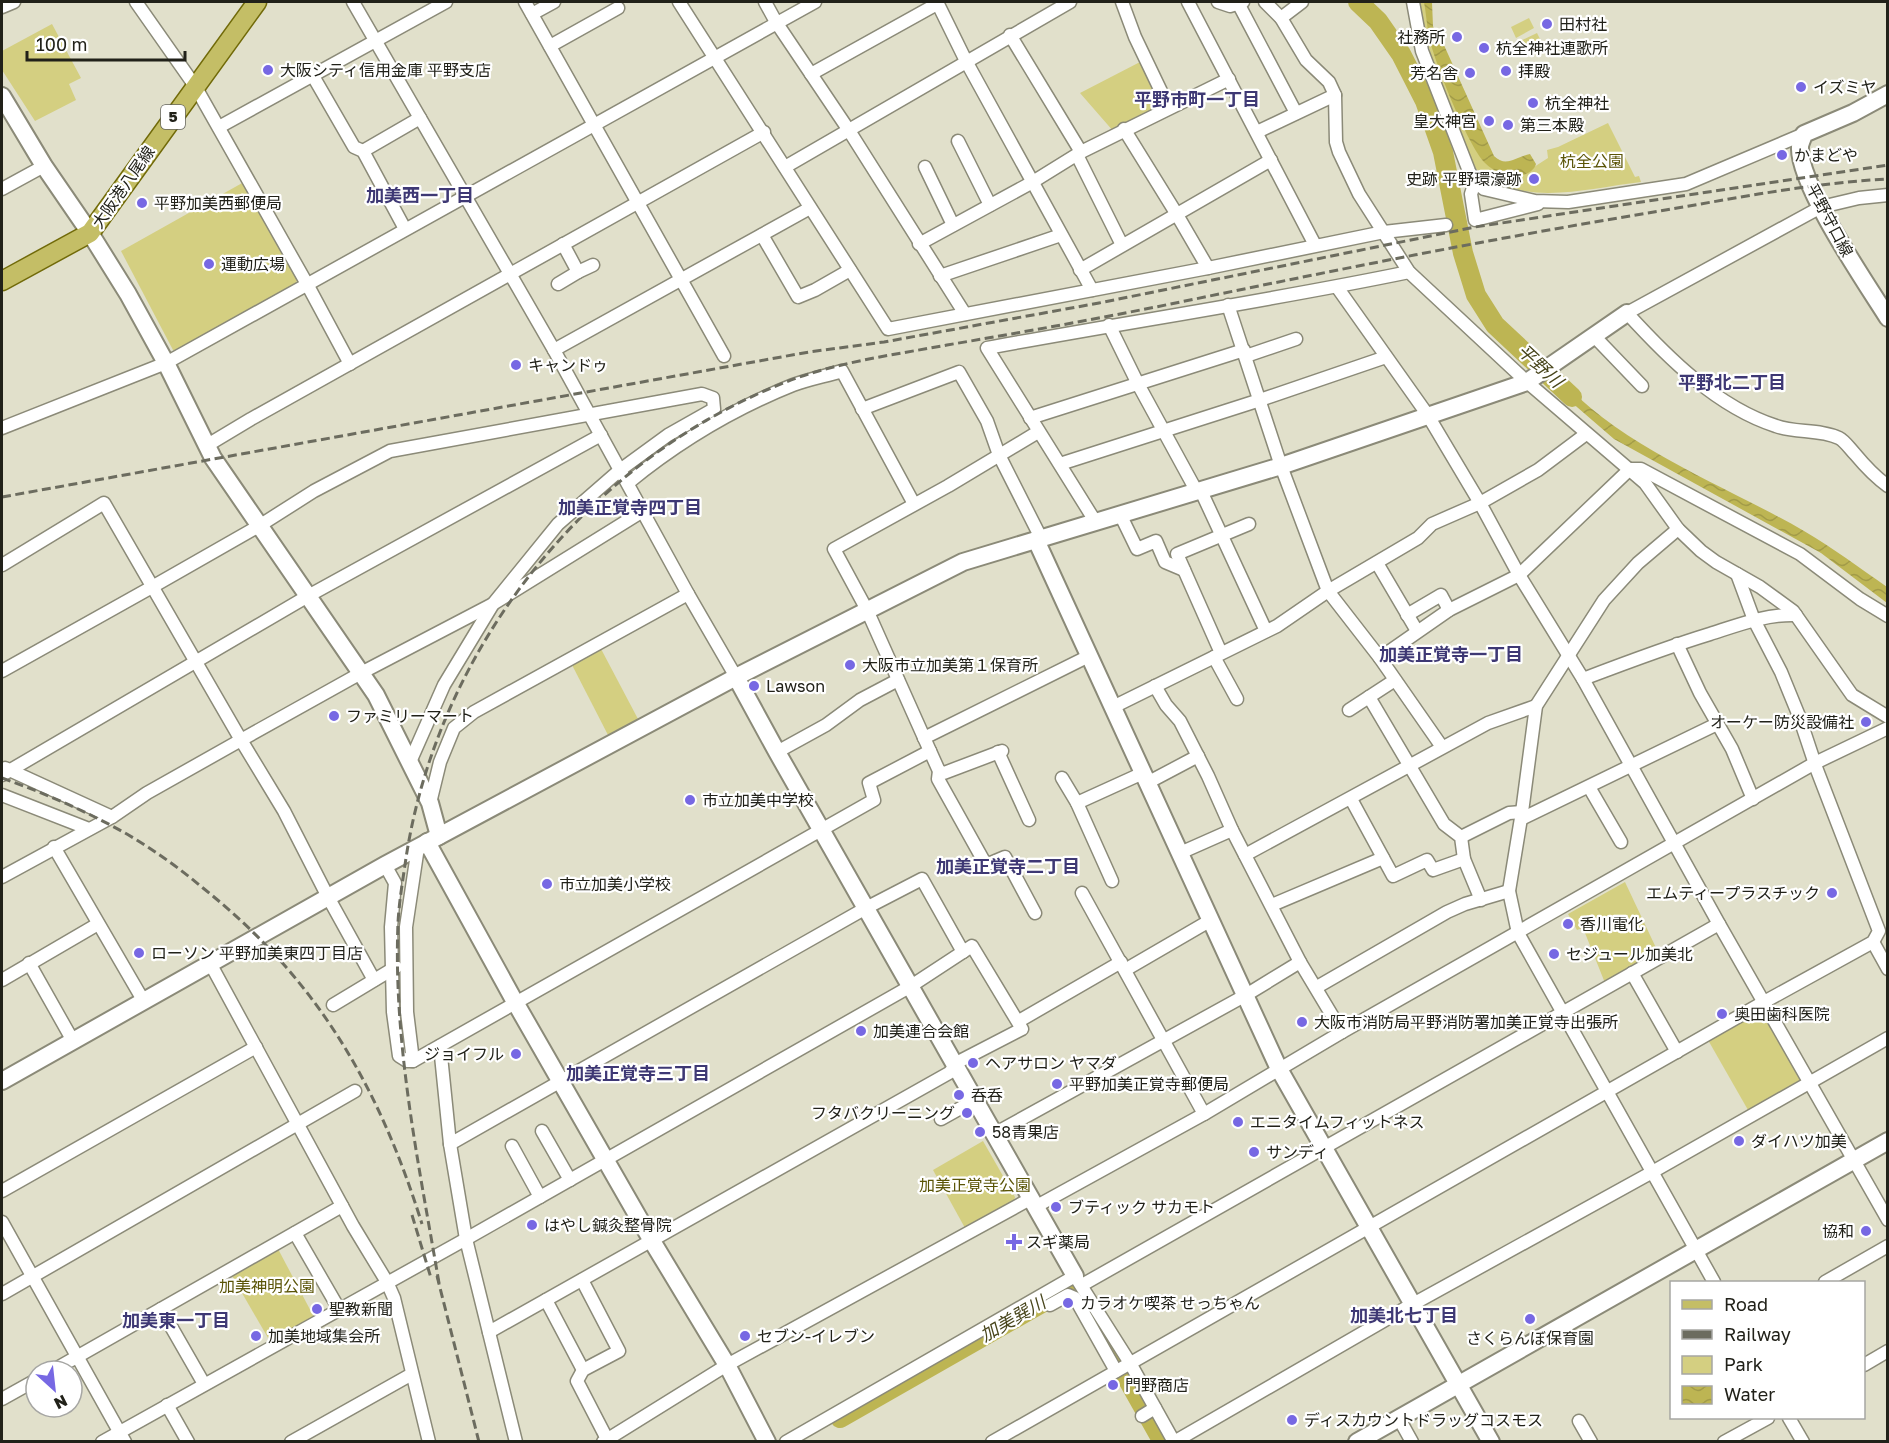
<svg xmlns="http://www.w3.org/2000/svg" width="1889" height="1443" font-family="'Golos Text','Noto Sans JP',sans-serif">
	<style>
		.green { fill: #d4cf81 }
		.water { fill: url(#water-waves) }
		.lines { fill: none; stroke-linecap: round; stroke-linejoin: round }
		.river { stroke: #bdb553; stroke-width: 20 }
		.street-casing { stroke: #8b8a78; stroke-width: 15 }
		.secondary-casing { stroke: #8b8a78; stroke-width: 20 }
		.primary-casing { stroke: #716a09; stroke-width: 21 }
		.street { stroke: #fff; stroke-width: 12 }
		.secondary { stroke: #fff; stroke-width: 16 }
		.primary { stroke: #c4be66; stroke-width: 18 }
		.rail { stroke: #6c6c5f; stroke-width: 3; stroke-dasharray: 9 4.5; stroke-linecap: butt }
		.poi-dot { fill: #7768e3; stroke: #fff; stroke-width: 2 }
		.labels { text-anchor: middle; stroke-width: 4.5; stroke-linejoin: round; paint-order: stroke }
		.shield { fill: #fff; stroke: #64645e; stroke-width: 1.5 }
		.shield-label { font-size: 15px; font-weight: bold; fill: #212119 }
		.poi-label { font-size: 16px; fill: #212119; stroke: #fff; text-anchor: start }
		.park-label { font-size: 16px; fill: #5a5406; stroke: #fff }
		.street-label { font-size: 16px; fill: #212119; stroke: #fff }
		.neighbourhood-label { font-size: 18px; font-weight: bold; fill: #3e3874; stroke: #fff }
		.water-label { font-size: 18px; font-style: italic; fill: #48451b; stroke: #fff }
	</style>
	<defs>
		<pattern id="water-waves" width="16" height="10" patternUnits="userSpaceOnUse" patternTransform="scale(1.5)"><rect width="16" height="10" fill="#bdb553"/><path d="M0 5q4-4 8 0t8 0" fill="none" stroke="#a29b48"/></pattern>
	</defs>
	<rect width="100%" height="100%" fill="#e1e0cb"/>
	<g class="green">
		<path d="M1418,2H1429L1432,26L1494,157L1505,163L1534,167L1548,158L1547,150L1558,147L1608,123L1635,177L1639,176L1641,182C1586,188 1520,210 1474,167C1450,114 1429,59 1418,2Z"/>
		<polygon points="1529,18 1534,28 1516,38 1511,27"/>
		<polygon points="52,24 81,78 69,84 76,100 35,121 2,70 2,51"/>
		<polygon points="1537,33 1543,45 1525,54 1518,42"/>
		<polygon points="1140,62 1159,101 1157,107 1134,118 1135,120 1114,132 1080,93"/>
		<polygon points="244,182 298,278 295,285 178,351 173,350 121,251"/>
		<polygon points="600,647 638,719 608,735 571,663"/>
		<polygon points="1625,882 1658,952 1605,983 1583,928 1577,930 1568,914"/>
		<polygon points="1757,1012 1762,1013 1800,1080 1748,1110 1708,1040"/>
		<polygon points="983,1141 1015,1197 1014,1201 965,1228 933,1170"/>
		<polygon points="277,1247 315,1319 271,1343 231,1274"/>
	</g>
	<g class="water">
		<path d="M1424,2H1432L1433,26L1439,44L1443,43L1494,156C1506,168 1516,157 1530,154L1536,164C1534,171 1526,175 1519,176C1507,177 1494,172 1485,163C1467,144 1436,65 1429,38C1427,26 1426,13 1424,2Z"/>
		<path d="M1556,375C1623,449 1719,482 1804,531C1833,548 1860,568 1887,587V603L1821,553L1614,439L1548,382Z"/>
	</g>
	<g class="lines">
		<g class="river">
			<polyline points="1358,2 1378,21 1401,54 1425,101 1443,152 1463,253 1476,295 1495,325 1572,397"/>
			<polyline points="840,1418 1068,1288 1078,1291 1163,1442"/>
		</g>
		<g class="street-casing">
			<g id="street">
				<polyline points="136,2 195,86 307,284 350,364"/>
				<polyline points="353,2 554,350 688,594 736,677"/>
				<polyline points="525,2 724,356"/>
				<polyline points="679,2 888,329 1208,268 1384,232 1446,225"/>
				<polyline points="765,2 776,22 848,129 965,314"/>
				<polyline points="937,2 966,61 1092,290"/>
				<polyline points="1122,2 1135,37 1169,108"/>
				<polyline points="1188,2 1315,245"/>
				<polyline points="1218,2 1230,6 1243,2"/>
				<polyline points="1265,2 1281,18 1306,60 1329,82 1335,95 1336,142 1339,152 1359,194 1409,272 1527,382 1645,483 1678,529 1701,551 1716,562 1760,587 1793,611 1852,695 1888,717"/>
				<polyline points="1413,2 1422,51 1469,171 1475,182 1484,189 1535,201 1568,202 1686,184 1804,134"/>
				<polyline points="1238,3 1296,113"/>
				<polyline points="2,7 14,2"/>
				<polyline points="532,14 554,2"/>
				<polyline points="1281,18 1302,2"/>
				<polyline points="1010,35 1081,152"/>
				<polyline points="550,46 618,8"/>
				<polyline points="811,74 937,4"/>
				<polyline points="313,76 354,147 363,151 405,229"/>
				<polyline points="219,127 446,2"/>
				<polyline points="1124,129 1176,213 1208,268"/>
				<polyline points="1257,132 1335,95"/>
				<polyline points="958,141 990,205"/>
				<polyline points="363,151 420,118"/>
				<polyline points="1077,155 1122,245"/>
				<polyline points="785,167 1070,2"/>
				<polyline points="925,167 953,225"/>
				<polyline points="1475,182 1471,194 1475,220 1538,204"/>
				<polyline points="2,189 44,166"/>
				<path d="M1888,195L1859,198L1821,207L1627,313C1668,358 1717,407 1776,426C1795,433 1820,429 1839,438C1845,441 1850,449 1855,454C1865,466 1875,477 1888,486"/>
				<polyline points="762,235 798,297 815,290 850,270"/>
				<polyline points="919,244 1031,183 1081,152 1229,79"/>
				<polyline points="1080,270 1271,160"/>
				<polyline points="578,272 593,265"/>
				<polyline points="940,276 1061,235"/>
				<polyline points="558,284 578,272 563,244"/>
				<polyline points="1337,287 1427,414 1480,503 1519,575 1583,679 1719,924 1888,1220"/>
				<polyline points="1228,305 1281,466 1328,591 1380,658 1442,747"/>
				<polyline points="1109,325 1138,384 1197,492"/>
				<polyline points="1594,336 1642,386"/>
				<polyline points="554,350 810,208"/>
				<polyline points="1246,356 1296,339"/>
				<polyline points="862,409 959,372 987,421 999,455 1041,538"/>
				<polyline points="1030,418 1244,350"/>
				<polyline points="2,428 166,363 815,2"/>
				<polyline points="206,446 251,419 764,132"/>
				<polyline points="1060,464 1260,400 1386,357"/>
				<path d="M628,483C678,442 733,409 793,385C809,379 826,376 842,371L914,504"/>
				<polyline points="1201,491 1266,631"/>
				<polyline points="1120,514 1137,549 1156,541 1165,562 1184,570"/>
				<path d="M1095,521L987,348C1127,322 1269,301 1409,272"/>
				<polyline points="1678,529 1638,563 1604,600 1536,706 1522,812 1509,891 1518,933 1714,1282"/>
				<polyline points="1377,563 1417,631"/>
				<polyline points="2,565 104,503 241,740 284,811 328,897 374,980"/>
				<polyline points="1407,615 1441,595 1449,610"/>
				<polyline points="1677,644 1700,693 1732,749 1753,799"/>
				<polyline points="1221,653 1177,554 1249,524"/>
				<polyline points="1214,657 1237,699"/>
				<polyline points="1380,658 1449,610 1519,575 1630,469 1641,469 1800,554 1860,599 1888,616"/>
				<polyline points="2,671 152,587 259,526 314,491 390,451 702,394 713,398 714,409 668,435 620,470 558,524 493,604 444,685 410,762"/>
				<path d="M1583,679C1625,663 1667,647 1710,634C1738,625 1766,614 1796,615"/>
				<polyline points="1155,686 1166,705 1180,721 1208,776 1232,830 1300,962 1342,1032"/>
				<polyline points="1369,697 1444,824 1461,837 1464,859 1481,900"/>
				<polyline points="1113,707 1277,626 1328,591 1418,538 1432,524 1480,503 1538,470 1586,434"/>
				<polyline points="1349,710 1395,680"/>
				<polyline points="924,738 1089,656"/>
				<polyline points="777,752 826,725 860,700 898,680"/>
				<polyline points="998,752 1029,820"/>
				<polyline points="5,768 112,817"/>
				<polyline points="939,771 944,773 1002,751"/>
				<polyline points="2,775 308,596 601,435"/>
				<polyline points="1062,778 1077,803 1112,881"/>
				<polyline points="1147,783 1198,756"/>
				<polyline points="1589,787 1621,842"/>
				<polyline points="2,795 89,829"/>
				<polyline points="1351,799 1393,876 1427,860 1433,870 1464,859"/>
				<polyline points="430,803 440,762 454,728 474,712 688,594"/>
				<polyline points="1077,803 1143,773"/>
				<polyline points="1521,819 1717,724"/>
				<polyline points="1461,837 1509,813 1522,812"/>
				<polyline points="54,847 143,1000"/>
				<polyline points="1180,853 1232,830"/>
				<polyline points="1245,855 1488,723 1536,706"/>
				<polyline points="385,865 395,883 391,927 393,1012 399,1056 407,1061 413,1061 874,800 869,783 930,751"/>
				<polyline points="2,877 112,817 147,793 241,740 361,673 493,604 643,511"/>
				<polyline points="1082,893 1204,1114"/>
				<polyline points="1272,905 1383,858"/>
				<polyline points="1035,913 1005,857 986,865 938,779 939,771 930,751 867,610 834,549 948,486 1038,432"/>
				<polyline points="1873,942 1888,969"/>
				<polyline points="29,963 73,1041"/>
				<polyline points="210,963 353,1226 387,1282 394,1298 429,1442"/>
				<polyline points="1125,970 1211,920"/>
				<polyline points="1632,973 1677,1052"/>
				<polyline points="2,980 98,924"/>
				<polyline points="1317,987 1447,912 1465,904 1509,891"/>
				<polyline points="333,1005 396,967"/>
				<polyline points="1019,1021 1121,962"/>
				<polyline points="440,1046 450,1144 466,1239 516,1442"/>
				<polyline points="413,1061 407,1012 406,927 418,847"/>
				<polyline points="941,1119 975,1100"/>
				<polyline points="542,1131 570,1180"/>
				<polyline points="994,1134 1246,995 1300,962"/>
				<polyline points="450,1144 866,908 922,879 963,952"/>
				<polyline points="512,1146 540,1197"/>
				<polyline points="2,1191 256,1047"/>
				<polyline points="1035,1207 1204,1114 1342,1032 1815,763 1888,728"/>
				<polyline points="2,1222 125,1442"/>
				<polyline points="295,1233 339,1309"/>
				<polyline points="582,1280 619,1351 583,1370 577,1381 607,1439"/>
				<polyline points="1825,1282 1888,1246"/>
				<polyline points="1082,1285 1719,924"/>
				<polyline points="2,1294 355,1091"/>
				<polyline points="546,1300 583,1370"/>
				<polyline points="1050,1305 1068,1295 1075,1298 1116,1371"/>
				<polyline points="161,1309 204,1384"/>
				<polyline points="1864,1365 1888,1351"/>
				<polyline points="52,1371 342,1206"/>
				<polyline points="2,1399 36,1380"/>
				<polyline points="167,1405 188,1442"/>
				<polyline points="1142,1416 1155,1408"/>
				<polyline points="1789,1418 1803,1442"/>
				<polyline points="1579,1421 1591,1442"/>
				<polyline points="1402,1424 1412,1442"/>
				<polyline points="102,1442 466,1239 911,986 972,946 1022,1029 960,1061 949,1073 489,1332"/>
				<polyline points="291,1442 412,1374"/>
				<polyline points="603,1442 727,1365 1030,1199"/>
				<polyline points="786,1442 1075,1276 1130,1363 1174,1442"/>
				<polyline points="992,1442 1764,1002 1873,942 1879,931 1817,770 1799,716 1781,672 1754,620 1737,574"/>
				<polyline points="1174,1442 1404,1309 1647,1175 1888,1038"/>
				<polyline points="1724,1442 1768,1418"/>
			</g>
		</g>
		<g class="secondary-casing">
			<g id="secondary">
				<path d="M1888,94L1853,113L1804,134C1803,138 1800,143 1800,147C1798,184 1866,283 1888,318"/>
				<polyline points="2,96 44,166 90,233 128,294 166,363 213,458 376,695 430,803 439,836"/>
				<polyline points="1036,540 1279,1069 1491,1442"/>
				<polyline points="736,677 777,752 1075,1276"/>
				<polyline points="427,842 515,1002 652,1241 727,1365 767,1442"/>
				<polyline points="2,1081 385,865 736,677 963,562 1281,466 1527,382 1627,313"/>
				<polyline points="1357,1442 1888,1141"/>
			</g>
		</g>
		<g class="primary-casing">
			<polyline id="primary" points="2,281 90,233 257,2"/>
		</g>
		<use href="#street" class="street"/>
		<use href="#secondary" class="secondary"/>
		<use href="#primary" class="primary"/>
		<g class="rail">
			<polyline points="2,497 809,352 884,342 1099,303 1475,227 1888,165"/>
			<path d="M2,778C44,793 86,811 125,833C153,849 179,868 203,888C317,979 379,1086 422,1224"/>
			<polyline points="412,1215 431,1278"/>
			<polyline points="437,1276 479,1442"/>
			<path d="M439,1283C419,1165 393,1044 398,923C399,902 403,879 406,858C438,648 588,459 786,382C837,362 893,355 947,345C1030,331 1113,316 1195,299C1346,268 1496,238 1648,213C1727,200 1808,183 1888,179"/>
		</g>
	</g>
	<g class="poi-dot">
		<circle cx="1547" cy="24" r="6"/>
		<circle cx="1457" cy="37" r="6"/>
		<circle cx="1484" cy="48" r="6"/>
		<circle cx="268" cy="70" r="6"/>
		<circle cx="1506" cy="71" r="6"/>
		<circle cx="1470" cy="73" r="6"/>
		<circle cx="1801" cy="87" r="6"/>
		<circle cx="1533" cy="103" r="6"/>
		<circle cx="1489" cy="121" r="6"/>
		<circle cx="1508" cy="125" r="6"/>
		<circle cx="1782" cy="155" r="6"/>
		<circle cx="1534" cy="179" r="6"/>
		<circle cx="142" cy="203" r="6"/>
		<circle cx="209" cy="264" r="6"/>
		<circle cx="516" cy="365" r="6"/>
		<circle cx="850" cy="665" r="6"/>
		<circle cx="754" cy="686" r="6"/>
		<circle cx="334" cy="716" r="6"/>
		<circle cx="1866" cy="722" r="6"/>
		<circle cx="690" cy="800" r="6"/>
		<circle cx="547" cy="884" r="6"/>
		<circle cx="1832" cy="893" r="6"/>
		<circle cx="1568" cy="924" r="6"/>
		<circle cx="139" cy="953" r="6"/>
		<circle cx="1554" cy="954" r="6"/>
		<circle cx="1722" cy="1014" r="6"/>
		<circle cx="1302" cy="1022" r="6"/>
		<circle cx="861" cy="1031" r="6"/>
		<circle cx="516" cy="1054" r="6"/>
		<circle cx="973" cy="1063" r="6"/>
		<circle cx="1057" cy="1084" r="6"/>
		<circle cx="959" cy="1095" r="6"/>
		<circle cx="967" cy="1113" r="6"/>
		<circle cx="1238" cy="1122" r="6"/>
		<circle cx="980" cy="1132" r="6"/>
		<circle cx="1739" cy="1141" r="6"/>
		<circle cx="1254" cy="1152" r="6"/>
		<circle cx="1056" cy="1207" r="6"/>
		<circle cx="532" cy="1225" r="6"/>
		<circle cx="1866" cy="1231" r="6"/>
		<path d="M1011 1233h6v6h6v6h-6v6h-6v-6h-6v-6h6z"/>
		<circle cx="1068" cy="1303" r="6"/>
		<circle cx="317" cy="1309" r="6"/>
		<circle cx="1530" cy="1319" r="6"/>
		<circle cx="256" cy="1336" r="6"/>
		<circle cx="745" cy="1336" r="6"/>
		<circle cx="1113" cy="1385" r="6"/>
		<circle cx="1292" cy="1420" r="6"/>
	</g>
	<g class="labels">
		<rect class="shield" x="161" y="105" width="24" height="24" rx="4.5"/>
		<g class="shield-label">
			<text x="173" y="122">5</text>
		</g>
		<g class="poi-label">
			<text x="1559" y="30">田村社</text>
			<text x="1445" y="43" text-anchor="end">社務所</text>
			<text x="1496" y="54">杭全神社連歌所</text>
			<text x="280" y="76">大阪シティ信用金庫 平野支店</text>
			<text x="1518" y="77">拝殿</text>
			<text x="1458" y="79" text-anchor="end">芳名舎</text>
			<text x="1813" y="93">イズミヤ</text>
			<text x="1545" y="109">杭全神社</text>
			<text x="1477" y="127" text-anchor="end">皇大神宮</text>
			<text x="1520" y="131">第三本殿</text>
			<text x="1794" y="161">かまどや</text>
			<text x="1522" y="185" text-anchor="end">史跡 平野環濠跡</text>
			<text x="154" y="209">平野加美西郵便局</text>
			<text x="221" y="270">運動広場</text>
			<text x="528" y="371">キャンドゥ</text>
			<text x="862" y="671">大阪市立加美第１保育所</text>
			<text x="766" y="692">Lawson</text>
			<text x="346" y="722">ファミリーマート</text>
			<text x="1854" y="728" text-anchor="end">オーケー防災設備社</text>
			<text x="702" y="806">市立加美中学校</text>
			<text x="559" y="890">市立加美小学校</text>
			<text x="1820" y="899" text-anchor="end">エムティープラスチック</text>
			<text x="1580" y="930">香川電化</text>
			<text x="151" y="959">ローソン 平野加美東四丁目店</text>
			<text x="1566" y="960">セジュール加美北</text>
			<text x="1734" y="1020">奥田歯科医院</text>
			<text x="1314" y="1028">大阪市消防局平野消防署加美正覚寺出張所</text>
			<text x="873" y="1037">加美連合会館</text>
			<text x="504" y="1060" text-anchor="end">ジョイフル</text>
			<text x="985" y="1069">ヘアサロン ヤマダ</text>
			<text x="1069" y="1090">平野加美正覚寺郵便局</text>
			<text x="971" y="1101">呑呑</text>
			<text x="955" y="1119" text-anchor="end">フタバクリーニング</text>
			<text x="1250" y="1128">エニタイムフィットネス</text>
			<text x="992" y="1138">58青果店</text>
			<text x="1751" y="1147">ダイハツ加美</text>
			<text x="1266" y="1158">サンディ</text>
			<text x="1068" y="1213">ブティック サカモト</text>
			<text x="544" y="1231">はやし鍼灸整骨院</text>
			<text x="1854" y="1237" text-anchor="end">協和</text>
			<text x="1026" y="1248">スギ薬局</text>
			<text x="1080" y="1309">カラオケ喫茶 せっちゃん</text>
			<text x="329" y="1315">聖教新聞</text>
			<text x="268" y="1342">加美地域集会所</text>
			<text x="757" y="1342">セブン-イレブン</text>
			<text x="1530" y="1344" text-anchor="middle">さくらんぼ保育園</text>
			<text x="1125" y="1391">門野商店</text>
			<text x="1304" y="1426">ディスカウントドラッグコスモス</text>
		</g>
		<g class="park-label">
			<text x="1592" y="167">杭全公園</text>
			<text x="975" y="1191">加美正覚寺公園</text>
			<text x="267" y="1292">加美神明公園</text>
		</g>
		<g class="street-label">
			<text transform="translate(123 187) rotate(-55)" y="6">大阪港八尾線</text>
			<text transform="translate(1830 220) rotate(62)" y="6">平野守口線</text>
		</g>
		<g class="neighbourhood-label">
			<text x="1197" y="106">平野市町一丁目</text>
			<text x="420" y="202">加美西一丁目</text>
			<text x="1732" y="389">平野北二丁目</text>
			<text x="630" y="514">加美正覚寺四丁目</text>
			<text x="1451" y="661">加美正覚寺一丁目</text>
			<text x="1008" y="873">加美正覚寺二丁目</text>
			<text x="638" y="1080">加美正覚寺三丁目</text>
			<text x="1404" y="1322">加美北七丁目</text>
			<text x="176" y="1327">加美東一丁目</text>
		</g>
		<g class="water-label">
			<text transform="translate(1540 366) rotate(43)" y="6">平野川</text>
			<text transform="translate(1013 1319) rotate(-30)" y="6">加美巽川</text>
		</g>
	</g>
	<rect width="1889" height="1443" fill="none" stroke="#212119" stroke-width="6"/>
	<rect x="1670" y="1281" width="195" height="138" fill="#ffffff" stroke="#a6a6a3" stroke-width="1.5"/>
	<rect x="1682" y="1300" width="30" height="9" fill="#c4be66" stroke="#a6a6a3" stroke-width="1.5"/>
	<text x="1724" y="1311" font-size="18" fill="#212119">Road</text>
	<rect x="1682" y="1330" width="30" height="9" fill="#6c6c5f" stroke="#a6a6a3" stroke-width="1.5"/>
	<text x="1724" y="1341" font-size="18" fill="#212119">Railway</text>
	<rect x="1682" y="1356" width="30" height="18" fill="#d4cf81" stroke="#a6a6a3" stroke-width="1.5"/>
	<text x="1724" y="1371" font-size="18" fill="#212119">Park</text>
	<rect x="1682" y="1386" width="30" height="18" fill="url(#water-waves)" stroke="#a6a6a3" stroke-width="1.5"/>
	<text x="1724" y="1401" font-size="18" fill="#212119">Water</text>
	<g transform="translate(54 1389) rotate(153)"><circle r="28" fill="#ffffff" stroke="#a6a6a3" stroke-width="1.5"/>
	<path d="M0-4.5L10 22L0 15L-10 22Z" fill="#7768e3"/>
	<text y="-9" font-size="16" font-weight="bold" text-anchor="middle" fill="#212119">N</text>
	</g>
	<path d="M27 51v9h158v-9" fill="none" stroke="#212119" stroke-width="3"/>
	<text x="36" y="51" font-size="18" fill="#212119" stroke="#ffffff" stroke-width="4.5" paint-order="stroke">100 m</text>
</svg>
